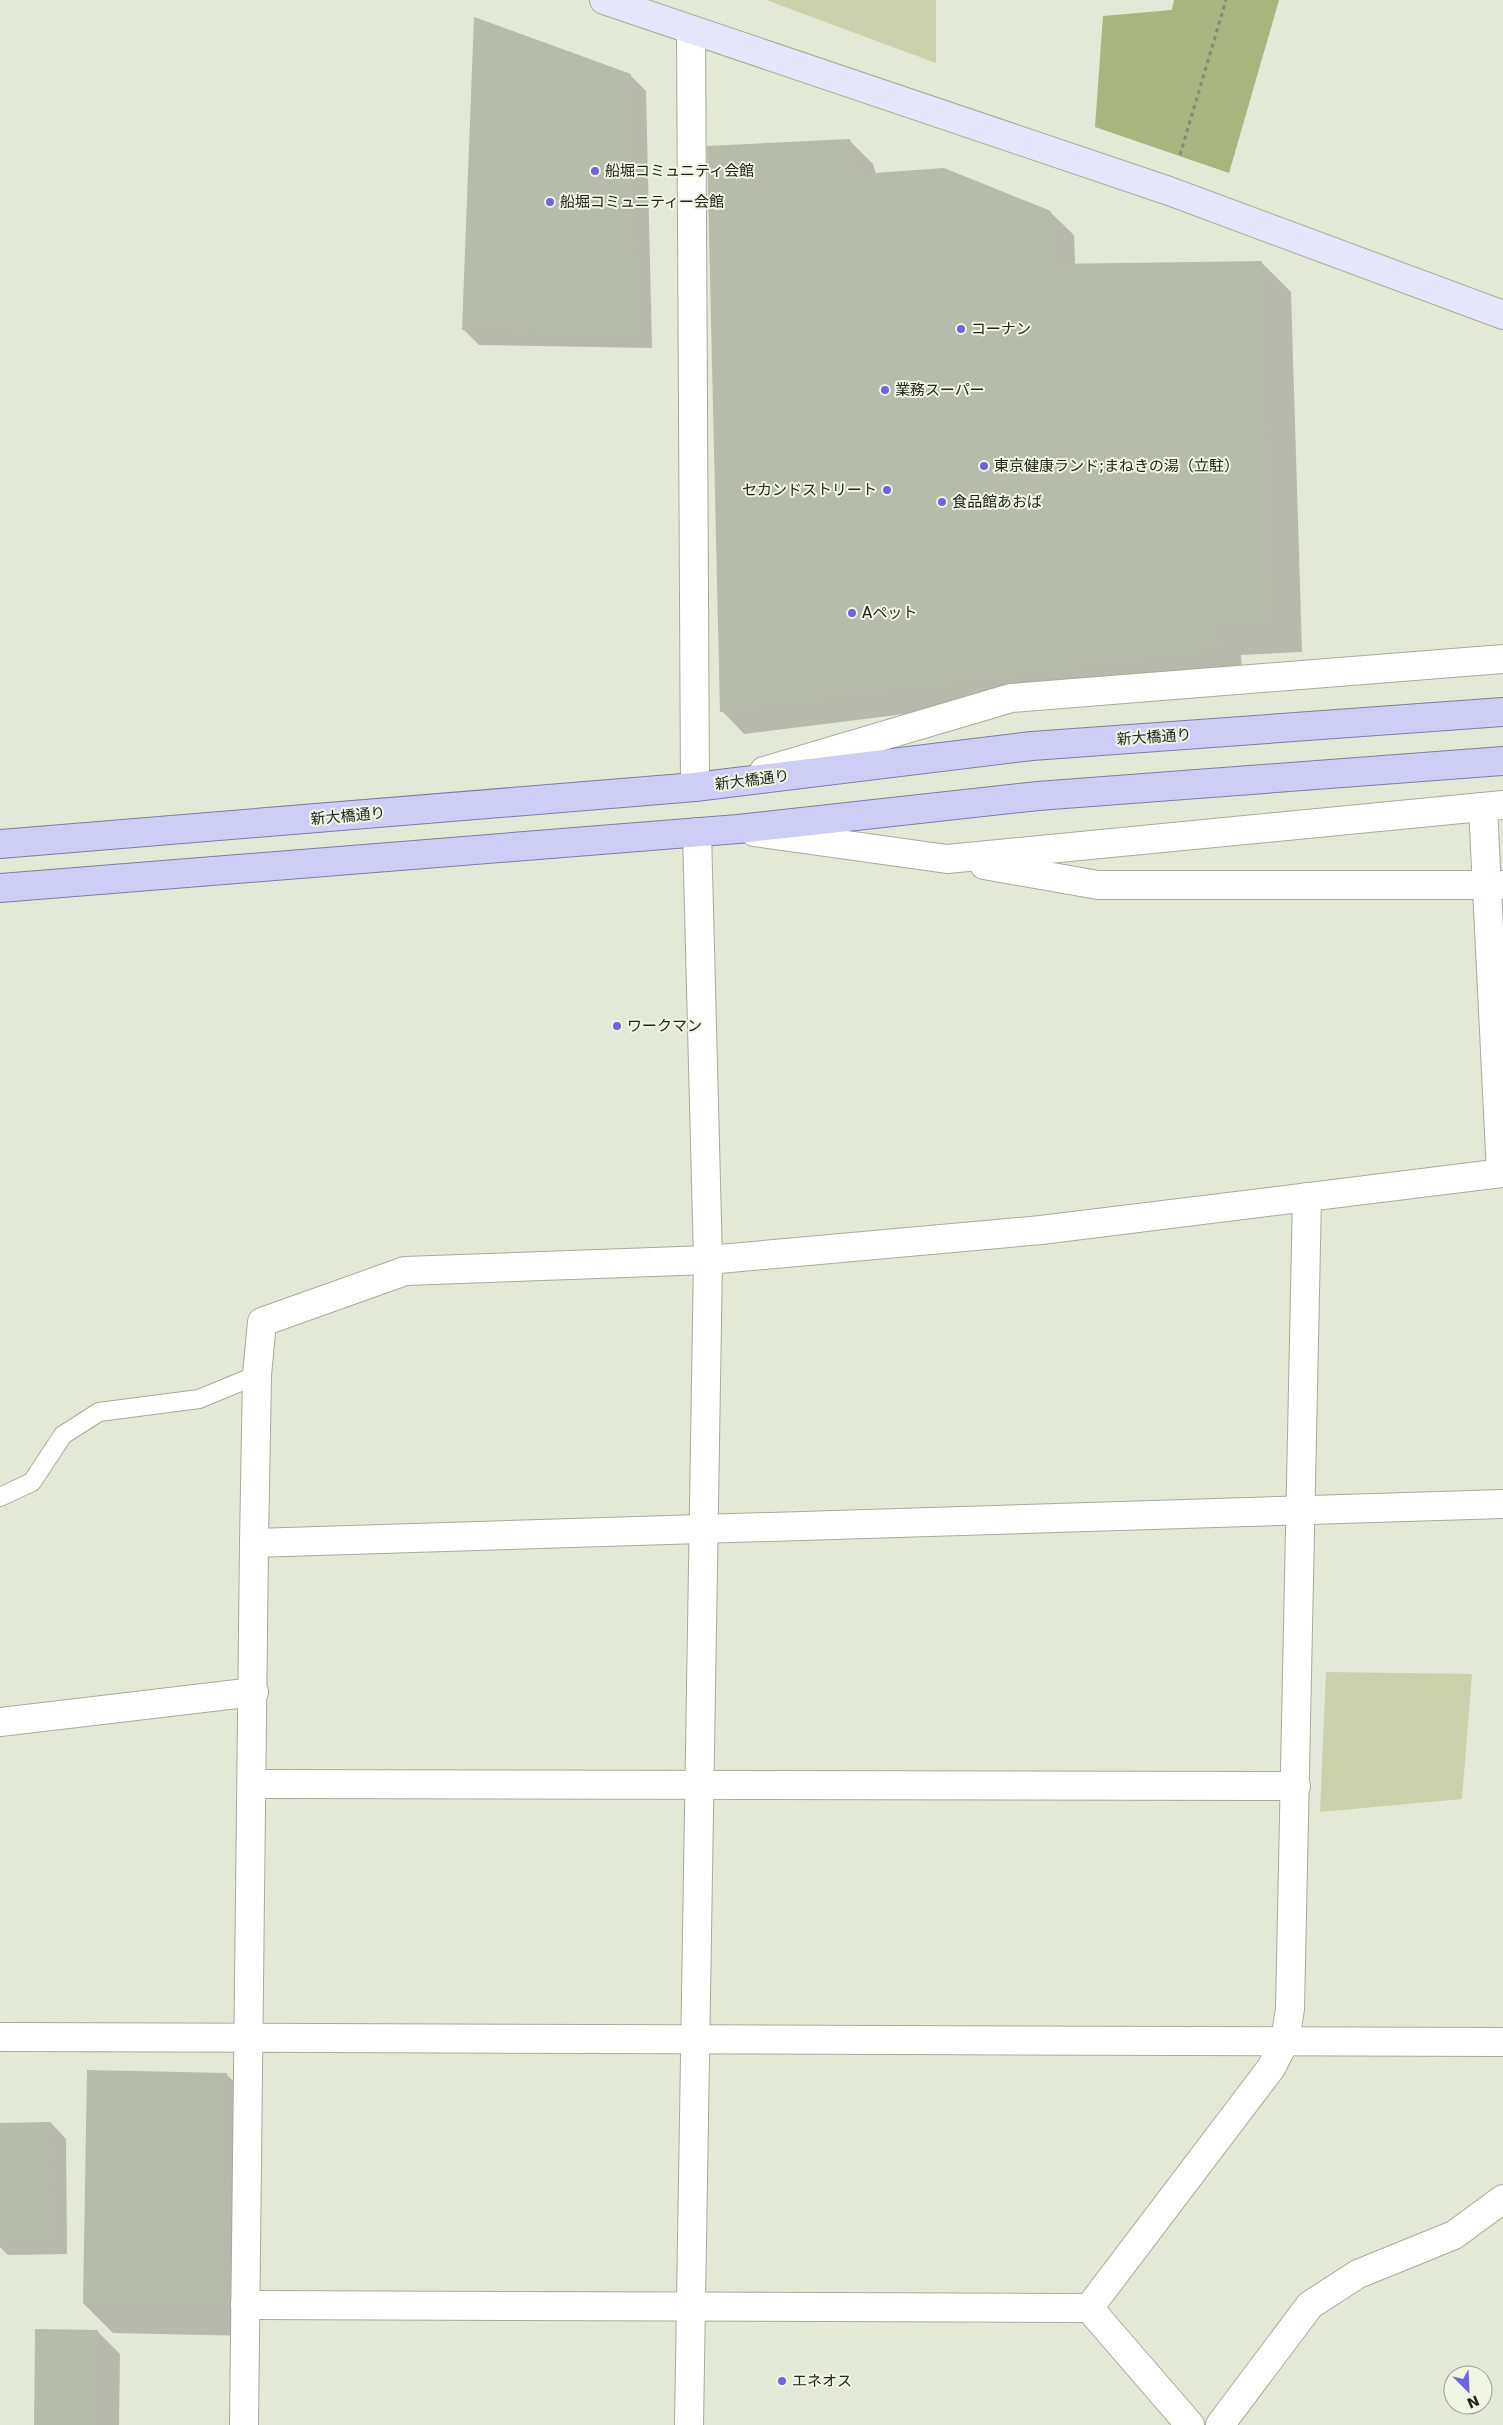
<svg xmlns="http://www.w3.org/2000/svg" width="1503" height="2425" font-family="'DejaVu Sans','Noto Sans JP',sans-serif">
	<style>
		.green { fill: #cad1ac }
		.forest { fill: #aab47e }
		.shadow { fill: #0003 }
		.building { fill: #b7bbaa }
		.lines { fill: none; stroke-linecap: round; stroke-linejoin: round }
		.lane-casing { stroke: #a8ab9a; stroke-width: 20 }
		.street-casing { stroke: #a8ab9a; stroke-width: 30 }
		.secondary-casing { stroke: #a8ab9a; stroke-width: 30 }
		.primary-casing { stroke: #7c7ca5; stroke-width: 30 }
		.path { stroke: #85887b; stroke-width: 3; stroke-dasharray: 4 4; stroke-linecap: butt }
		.lane { stroke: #fff; stroke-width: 18 }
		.street { stroke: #fff; stroke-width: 28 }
		.secondary { stroke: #e6e6fa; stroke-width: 28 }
		.primary { stroke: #cdcdf5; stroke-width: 28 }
		.poi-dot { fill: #7064de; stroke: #f1f5e3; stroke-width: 2 }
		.labels { text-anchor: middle; stroke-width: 4; stroke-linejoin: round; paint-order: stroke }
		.poi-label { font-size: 15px; fill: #22241d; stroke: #f1f5e3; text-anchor: start }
		.street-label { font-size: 15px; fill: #22241d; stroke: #f1f5e3 }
	</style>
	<rect width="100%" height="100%" fill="#e4e8d6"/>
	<g class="green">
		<polygon points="766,0 936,0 936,63"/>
		<polygon points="1326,1672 1472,1674 1462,1799 1320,1812"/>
	</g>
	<polygon class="forest" points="1174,0 1279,0 1229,173 1095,127 1103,16 1172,10"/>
	<g class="shadow">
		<polygon points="630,75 646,91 652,348 479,345 463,329"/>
		<polygon points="850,141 873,164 876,174 1050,212 1074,235 1075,265 1261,262 1291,292 1302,652 1241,655 1242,672 744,734 722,711"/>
		<polygon points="226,2074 256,2103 252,2336 113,2333 84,2304"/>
		<polygon points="51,2123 66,2139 67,2254 8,2255 0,2247 0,2124"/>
		<polygon points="97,2331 120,2354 119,2425 35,2425"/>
	</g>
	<g class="building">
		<polygon points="474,17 631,74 637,333 462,330"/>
		<polygon points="850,139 860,174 944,168 1051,211 1053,264 1262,261 1273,623 1218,625 1220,649 720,712 707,146"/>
		<polygon points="87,2070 227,2073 222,2307 83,2304"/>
		<polygon points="51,2122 52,2239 0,2240 0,2123"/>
		<polygon points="35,2329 98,2330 96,2425 34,2425"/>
	</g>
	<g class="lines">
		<g class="lane-casing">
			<polyline id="lane" points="0,1497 32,1482 63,1435 99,1412 199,1399 257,1375"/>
		</g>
		<g class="street-casing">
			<g id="street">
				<polyline points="691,31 695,787"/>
				<polyline points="764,771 1011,698 1503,659"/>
				<polyline points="1483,807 1501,1173"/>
				<polyline points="754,832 947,859 1503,805"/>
				<polyline points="984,865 1098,885 1503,885"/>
				<polyline points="254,1543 1503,1504"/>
				<polyline points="0,1722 254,1692"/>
				<polyline points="252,1784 1296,1786"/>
				<polyline points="0,2037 1503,2042"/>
				<polyline points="245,2305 1089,2308 1271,2068 1285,2041 1290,2009 1307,1197"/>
				<polyline points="1089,2308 1190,2425"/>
				<polyline points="244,2425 254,1543 257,1375 262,1322 405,1271 708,1260 1041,1230 1503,1173"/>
				<polyline points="689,2425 708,1260 697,832"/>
				<polyline points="1220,2425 1310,2305 1358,2274 1454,2235 1503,2199"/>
			</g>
		</g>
		<g class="secondary-casing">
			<polyline id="secondary" points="604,0 1169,191 1503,315"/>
		</g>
		<g class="primary-casing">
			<g id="primary">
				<polyline points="0,844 695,787 1032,746 1503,712"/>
				<polyline points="0,888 738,829 1038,796 1503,761"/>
			</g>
		</g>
		<polyline class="path" points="1180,155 1226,0"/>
		<use href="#lane" class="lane"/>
		<use href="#street" class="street"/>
		<use href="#secondary" class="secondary"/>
		<use href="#primary" class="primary"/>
	</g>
	<g class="poi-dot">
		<circle cx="595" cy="171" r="5"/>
		<circle cx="550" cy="202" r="5"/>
		<circle cx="961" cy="329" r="5"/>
		<circle cx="885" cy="390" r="5"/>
		<circle cx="984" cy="466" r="5"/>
		<circle cx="887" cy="490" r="5"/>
		<circle cx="942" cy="502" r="5"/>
		<circle cx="852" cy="613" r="5"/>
		<circle cx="617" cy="1026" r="5"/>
		<circle cx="782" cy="2381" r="5"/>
	</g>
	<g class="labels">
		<g class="poi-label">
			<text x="605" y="176">船堀コミュニティ会館</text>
			<text x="560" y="207">船堀コミュニティー会館</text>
			<text x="971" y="334">コーナン</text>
			<text x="895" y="395">業務スーパー</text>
			<text x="994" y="471">東京健康ランド;まねきの湯（立駐）</text>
			<text x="877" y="495" text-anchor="end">セカンドストリート</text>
			<text x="952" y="507">食品館あおば</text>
			<text x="862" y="618">Aペット</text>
			<text x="627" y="1031">ワークマン</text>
			<text x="792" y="2386">エネオス</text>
		</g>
		<g class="street-label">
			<text transform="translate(1154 737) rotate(-4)" y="5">新大橋通り</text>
			<text transform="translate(752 780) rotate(-7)" y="5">新大橋通り</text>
			<text transform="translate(348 816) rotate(-5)" y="5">新大橋通り</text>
		</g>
	</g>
	<g transform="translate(1468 2390) rotate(156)"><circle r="24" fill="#f1f5e3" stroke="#9ea194"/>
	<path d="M0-4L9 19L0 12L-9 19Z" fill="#7064de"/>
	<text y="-8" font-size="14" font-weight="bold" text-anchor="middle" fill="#22241d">N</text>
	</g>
</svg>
